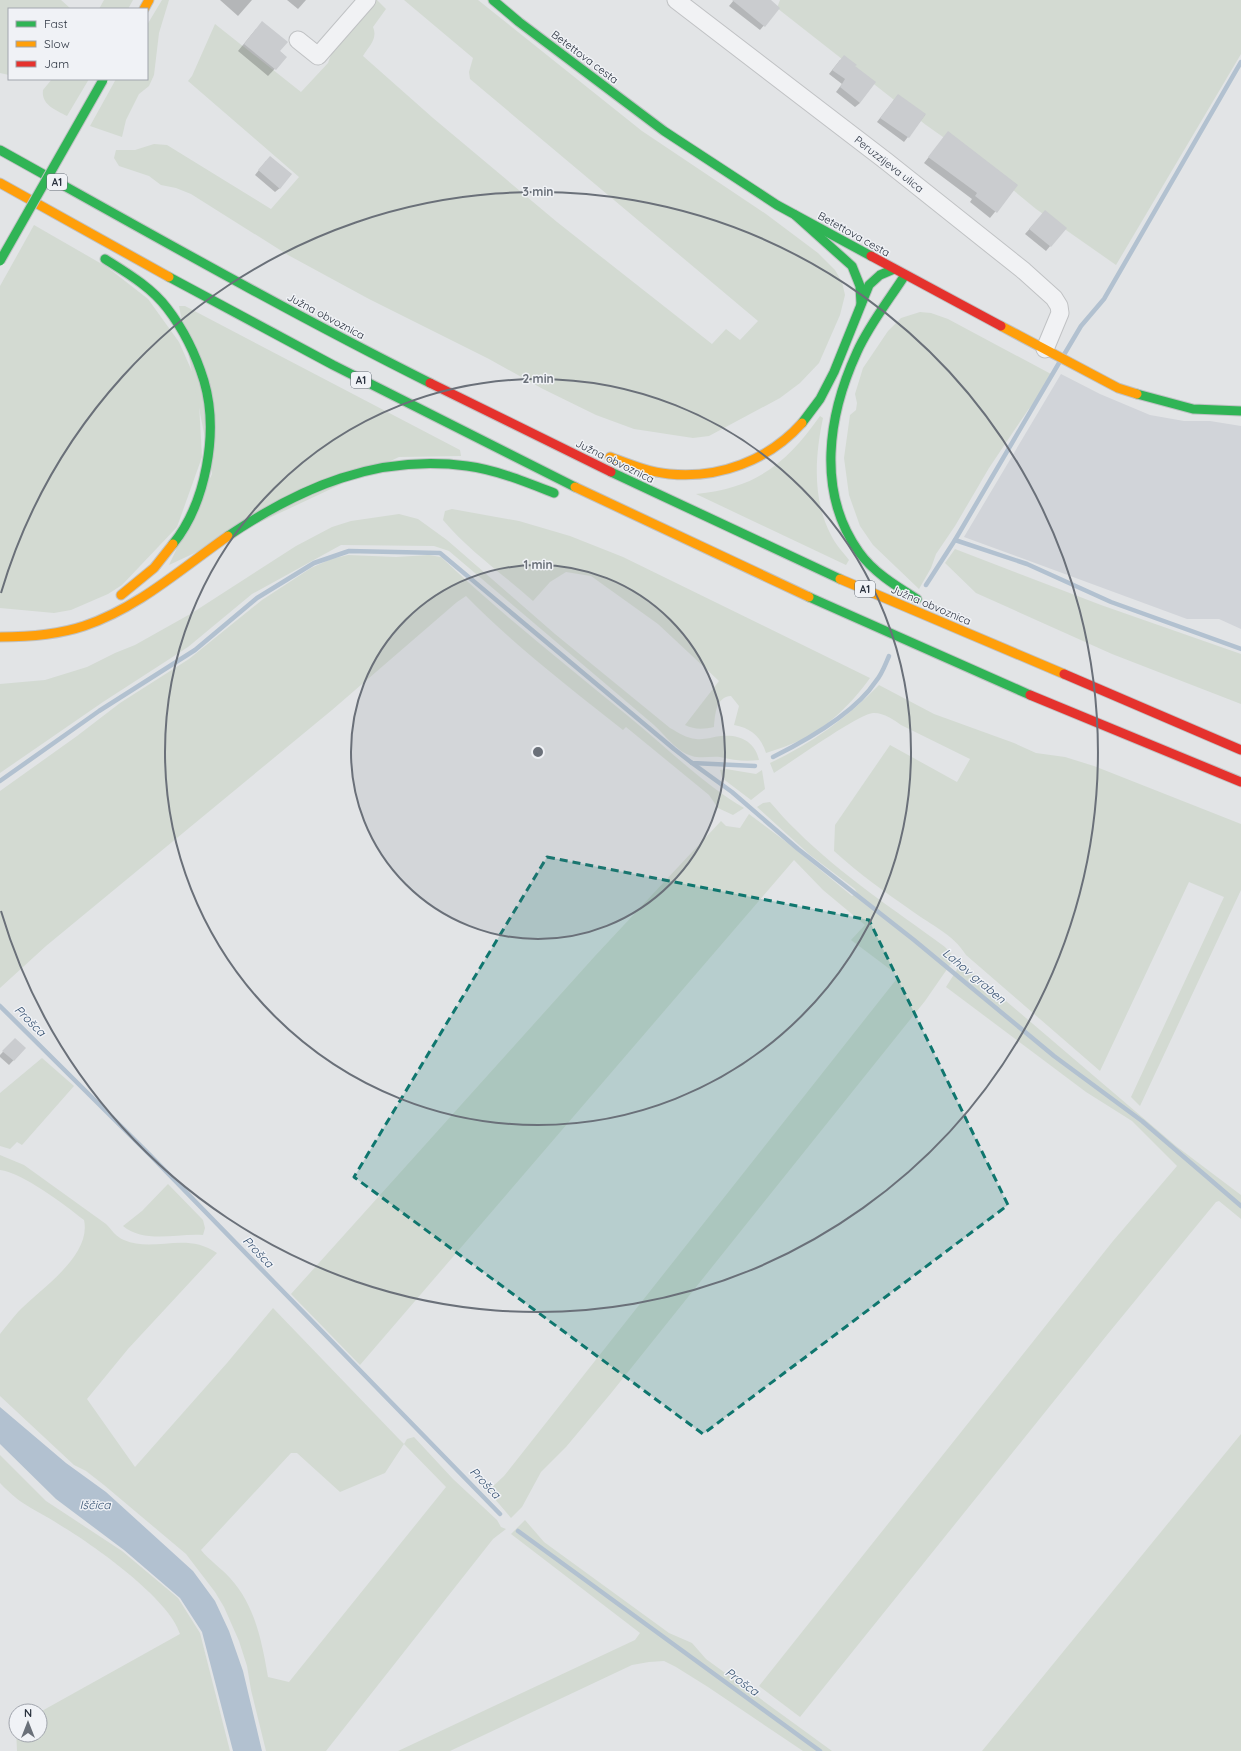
<svg xmlns="http://www.w3.org/2000/svg" width="1241" height="1751" font-family="Quicksand,sans-serif">
	<style>
		.built { fill: #d1d4d9 }
		.green { fill: #d3dad2; fill-rule: evenodd }
		.water { fill: #b2c1d0 }
		.shadow { fill: #0003 }
		.lines { fill: none; stroke-linecap: round; stroke-linejoin: round }
		.stream { stroke: #b2c1d0; stroke-width: 4.5 }
		.building { fill: #cacccf }
		.street-casing { stroke: #c0c2c4; stroke-width: 19 }
		.fast-casing { stroke: #c0c2c4; stroke-width: 11 }
		.slow-casing { stroke: #c0c2c4; stroke-width: 11 }
		.jam-casing { stroke: #c0c2c4; stroke-width: 11 }
		.street { stroke: #f1f2f4; stroke-width: 17 }
		.fast { stroke: #30b455; stroke-width: 9 }
		.slow { stroke: #ff9f0a; stroke-width: 9 }
		.jam { stroke: #e5322d; stroke-width: 9 }
		.fast-bridge-casing { stroke: #c0c2c4; stroke-width: 11; stroke-linecap: butt }
		.fast-bridge { stroke: #30b455; stroke-width: 9 }
		.marked { fill: #0f766e; fill-opacity: 0.2; stroke: #0f766e; stroke-width: 3; stroke-dasharray: 8 5; stroke-linejoin: round }
		.ring { fill: none; stroke: #6a7079; stroke-width: 2 }
		.labels { text-anchor: middle; stroke-width: 3; stroke-linejoin: round; paint-order: stroke }
		.shield { fill: #f0f2f6; stroke: #656c76; stroke-width: 1 }
		.shield-label { font-size: 10px; font-weight: bold; fill: #2a323f }
		.street-label { font-size: 11px; fill: #2a323f; stroke: #f0f2f6 }
		.water-label { font-size: 12px; font-style: italic; fill: #365170; stroke: #f0f2f6 }
		.centre { fill: #6a7079; stroke: #f0f2f6; stroke-width: 2 }
		.ring-label { font-size: 12px; text-anchor: middle; font-weight: bold; fill: #6a7079; stroke: #f0f2f6; stroke-width: 3; stroke-linejoin: round; paint-order: stroke }
	</style>
	<rect width="100%" height="100%" fill="#e2e4e6"/>
	<polygon class="built" points="1061,374 1100,394 1150,415 1184,421 1210,421 1241,426 1241,629 1219,619 1187,619 964,537"/>
	<g class="green">
		<polygon points="0,0 61,0 71,9 9,9 9,75 0,73"/>
		<polygon points="104,0 133,0 128,9 99,9"/>
		<polygon points="162,0 169,0 159,33 154,75 149,86 139,94 126,120 122,137 90,126 116,79 147,79 147,25"/>
		<path d="M373,0H377L386,9L373,27C378,39 369,46 363,56L433,118L557,222L712,344L726,329L740,340L758,321L470,79L469,72L473,58L404,0H478L642,131L766,214L818,253L835,270L842,282L845,295L840,315L819,363L800,383L780,398L709,436L693,438L634,429L596,415L543,389L489,359L369,299L288,255L191,194L176,188L161,185L149,176L119,166L114,158L116,150H135L154,144L167,145L271,209L299,177L188,81L192,76L215,24L301,92L328,63L337,38Z"/>
		<polygon points="780,0 1241,0 1241,54 1116,265 1036,209 984,166 926,125 777,8"/>
		<path d="M52,79H89L67,116C56,110 41,105 43,90Z"/>
		<polygon points="34,225 107,267 148,299 179,342 198,385 202,457 177,527 122,585 108,594 71,610 54,613 0,608 0,286"/>
		<polygon points="179,306 185,306 460,450 461,456 399,457 169,565 212,474"/>
		<polygon points="920,312 931,313 948,319 1051,374 1042,394 1028,410 989,468 955,526 936,554 931,568 919,589 873,545 860,526 849,495 844,458 850,415 856,410 857,403 855,394 863,368 888,331 901,318"/>
		<path d="M820,416L823,418C815,456 812,499 831,535C835,544 843,552 849,560L846,565L696,494C756,488 786,464 820,416Z"/>
		<path d="M452,509L519,521L570,536L623,557L870,678C853,702 828,727 801,740C790,745 778,749 766,753C761,737 751,728 734,725L739,706L731,696C716,697 715,714 714,727C704,729 695,730 685,725L719,681L658,624L591,576L566,572L550,582L533,601C503,574 469,551 443,520L445,511Z"/>
		<path d="M399,514L418,519L447,540L555,634L670,728C679,733 686,738 696,739C705,740 712,737 721,736C739,734 755,741 759,760C745,762 733,760 720,757C710,756 701,759 692,756C677,752 665,735 654,725L449,551L434,546L341,545L252,594L188,647L103,702L0,773V684L45,680L87,667L115,653L135,645L192,613L296,546L332,527L351,521Z"/>
		<polygon points="955,549 1101,605 1241,654 1241,704 1112,654 976,593 945,563"/>
		<path d="M348,555L396,557L429,555L441,557C500,613 565,664 628,716C666,747 702,783 744,808L733,815L718,808L709,795L626,727L623,730C569,687 514,645 466,596L457,602L332,710L46,946L0,988V791L77,736L120,703L189,659L262,600L311,568L331,559Z"/>
		<path d="M879,685L934,714L1014,743L1036,753L1065,757L1094,766L1241,824V890L1140,1106L1131,1097L1224,897L1189,882L1100,1071L966,955C953,934 931,925 912,911C885,892 858,873 834,851L835,825L890,745L957,782L970,759L901,725C895,720 882,712 873,713C860,713 790,763 774,773L770,763C811,744 848,717 879,685Z"/>
		<polygon points="726,769 756,774 762,770 765,789 751,800 722,778 720,770"/>
		<path d="M770,802C779,812 787,822 797,831C841,875 895,910 945,947L952,955V962L925,1001L612,1392L566,1447L541,1472L522,1507L511,1518L488,1491L504,1476L899,976L851,940L865,925L823,890L794,860L360,1365L291,1294L595,956L721,821L726,826L740,828L749,814L789,844L852,896L857,893L855,889L810,855L757,807L763,803Z"/>
		<polygon points="965,966 1176,1146 1241,1195 1241,1219 1219,1201 1216,1202 1107,1335 800,1717 759,1686 1113,1241 1177,1166 1132,1121 1086,1092 946,987 958,968"/>
		<polygon points="42,1058 74,1086 22,1145 17,1142 10,1149 0,1146 0,1093"/>
		<path d="M0,1155L24,1165L106,1224C112,1230 116,1237 124,1240C154,1253 186,1231 217,1253L128,1349L87,1399L135,1467L227,1363L273,1308L398,1438L404,1444L407,1439L414,1437L453,1479L497,1520L501,1527L506,1529L493,1539L326,1751H266L251,1690L247,1666L239,1641L224,1607L215,1592L186,1554L104,1485L86,1471L74,1465L0,1396V1334C6,1326 12,1319 18,1312C40,1289 92,1256 84,1220C66,1206 22,1172 0,1170ZM404,1444L446,1487L289,1682L268,1677C262,1642 255,1605 230,1578C221,1568 209,1560 201,1550L291,1453H297L340,1492L385,1473Z"/>
		<path d="M168,1184L203,1220L205,1228L203,1235C177,1233 145,1244 123,1226L142,1211Z"/>
		<polygon points="1241,1434 1241,1751 982,1751"/>
		<path d="M0,1455L46,1501L122,1551L178,1598L200,1633L230,1751H17L16,1728V1735H40V1712L180,1634C170,1599 92,1544 60,1525C48,1517 35,1511 23,1503C15,1498 7,1490 0,1483Z"/>
		<polygon points="525,1520 544,1542 669,1633 692,1643 706,1659 832,1751 803,1751 708,1687 676,1667 664,1661 649,1662 632,1665 450,1751 398,1751 635,1640 640,1633 511,1534"/>
	</g>
	<polygon class="water" points="0,1407 66,1463 106,1492 193,1571 215,1601 229,1631 243,1671 262,1751 233,1751 202,1632 180,1598 124,1550 56,1499 0,1444"/>
	<g class="shadow">
		<polygon points="220,0 252,0 238,16"/>
		<polygon points="287,0 306,0 298,9"/>
		<polygon points="734,0 769,0 779,8 760,30 729,6"/>
		<polygon points="256,29 286,57 268,76 238,51"/>
		<polygon points="840,60 854,67 860,103 855,107 836,92 842,84 829,74"/>
		<polygon points="898,95 925,115 904,142 877,122"/>
		<polygon points="948,133 1017,185 990,218 970,202 972,199 924,163"/>
		<polygon points="266,161 280,188 275,192 255,175"/>
		<polygon points="1041,216 1065,228 1046,251 1025,234"/>
		<polygon points="15,1039 25,1048 9,1065 0,1057 0,1055"/>
	</g>
	<g class="lines">
		<g class="stream">
			<polyline points="1065,353 1081,326 1104,299 1241,62"/>
			<polyline points="955,540 1027,564 1111,602 1241,649"/>
			<polyline points="926,585 955,540 1059,363"/>
			<path d="M773,757C807,740 855,713 876,681C882,674 885,665 889,656"/>
			<polyline points="692,763 732,792 798,849 914,940 1054,1056 1142,1121 1241,1206"/>
			<polyline points="0,781 99,711 195,650 257,598 314,563 349,551 440,553 674,749 692,763 755,766"/>
			<polyline points="0,1006 149,1154 500,1514"/>
			<polyline points="518,1531 820,1751"/>
		</g>
	</g>
	<g class="building">
		<polygon points="732,0 771,0 780,8 765,27"/>
		<polygon points="262,21 288,42 280,51 287,57 276,70 244,44"/>
		<polygon points="844,55 857,65 855,66 876,82 860,103 840,87 845,79 832,70"/>
		<polygon points="898,94 926,114 909,138 880,118"/>
		<polygon points="948,131 1018,185 997,213 975,196 977,193 928,157"/>
		<polygon points="270,156 292,174 280,189 258,170"/>
		<polygon points="1045,210 1067,228 1051,247 1029,229"/>
		<polygon points="15,1038 26,1048 14,1061 2,1051"/>
	</g>
	<g class="lines">
		<g class="street-casing">
			<g id="street">
				<polyline points="676,0 886,161 1024,271 1054,298 1059,306 1060,313 1045,349"/>
				<polyline points="298,40 318,56 367,0"/>
			</g>
		</g>
		<g class="fast-casing">
			<g id="fast">
				<polyline points="493,0 519,22 664,131 777,205 871,256"/>
				<path d="M0,150C142,229 284,310 430,383"/>
				<polyline points="795,215 852,266 860,286 861,304"/>
				<path d="M105,259C127,273 151,287 167,308C184,330 196,355 204,381C219,432 206,503 173,544"/>
				<path d="M905,275C889,300 869,325 857,352C828,415 816,492 859,552C873,572 896,586 917,599"/>
				<polyline points="169,277 333,365 575,487"/>
				<polyline points="1137,394 1193,409 1241,411"/>
				<polyline points="802,423 820,399 834,372 869,285 880,275 894,269"/>
				<polyline points="611,472 840,579"/>
				<path d="M228,536C301,487 377,454 467,466C497,470 526,482 554,493"/>
				<polyline points="809,597 1030,695"/>
			</g>
		</g>
		<g class="slow-casing">
			<g id="slow">
				<polyline points="144,9 149,0"/>
				<polyline points="0,183 169,277"/>
				<polyline points="1001,326 1118,388 1137,394"/>
				<path d="M610,457C629,464 648,472 669,474C718,479 768,461 802,423"/>
				<polyline points="575,487 809,597"/>
				<polyline points="840,579 1064,674"/>
				<polyline points="121,595 154,568 173,544"/>
				<path d="M0,637C28,637 57,635 84,626C138,608 182,568 228,536"/>
			</g>
		</g>
		<g class="jam-casing">
			<g id="jam">
				<polyline points="871,256 1001,326"/>
				<polyline points="430,383 611,472"/>
				<polyline points="1064,674 1241,750"/>
				<polyline points="1030,695 1241,782"/>
			</g>
		</g>
		<use href="#street" class="street"/>
		<use href="#fast" class="fast"/>
		<use href="#slow" class="slow"/>
		<use href="#jam" class="jam"/>
		<g class="fast-bridge-casing">
			<polyline id="fast-bridge" points="0,261 103,80"/>
		</g>
		<use href="#fast-bridge" class="fast-bridge"/>
	</g>
	<path class="marked" d="M547,857L869,920L1008,1205L703,1434L354,1177Z"/>
	<circle cx="538" cy="752" r="187" fill="#6a7079" fill-opacity=".12"/>
	<g class="ring">
		<circle cx="538" cy="752" r="187"/>
		<circle cx="538" cy="752" r="373"/>
		<path d="M1 593A560 560 0 1 1 1 911"/>
	</g>
	<g class="labels">
		<g class="shield">
			<rect x="47" y="174" width="20" height="16" rx="3"/>
			<rect x="351" y="372" width="20" height="16" rx="3"/>
			<rect x="855" y="581" width="20" height="16" rx="3"/>
		</g>
		<g class="shield-label">
			<text x="57" y="186">A1</text>
			<text x="361" y="384">A1</text>
			<text x="865" y="593">A1</text>
		</g>
		<g class="street-label">
			<text transform="translate(585 57) rotate(37)" y="4">Betettova cesta</text>
			<text transform="translate(889 164) rotate(38)" y="4">Peruzzijeva ulica</text>
			<text transform="translate(854 234) rotate(29)" y="4">Betettova cesta</text>
			<text transform="translate(326 316) rotate(28)" y="4">Južna obvoznica</text>
			<text transform="translate(615 461) rotate(26)" y="4">Južna obvoznica</text>
			<text transform="translate(931 605) rotate(23)" y="4">Južna obvoznica</text>
		</g>
		<g class="water-label">
			<text transform="translate(974 976) rotate(40)" y="4">Lahov graben</text>
			<text transform="translate(30 1021) rotate(45)" y="4">Prošca</text>
			<text transform="translate(258 1252) rotate(46)" y="4">Prošca</text>
			<text transform="translate(485 1483) rotate(46)" y="4">Prošca</text>
			<text x="95" y="1509">Iščica</text>
			<text transform="translate(742 1682) rotate(36)" y="4">Prošca</text>
		</g>
	</g>
	<circle cx="538" cy="752" r="6" class="centre"/>
	<g class="ring-label">
		<text x="538" y="196">3 min</text>
		<text x="538" y="383">2 min</text>
		<text x="538" y="569">1 min</text>
	</g>
	<rect x="8" y="8" width="140" height="72" fill="#f0f2f6" stroke="#a1a5ad"/>
	<rect x="16" y="21" width="20" height="6" fill="#30b455" stroke="#a1a5ad"/>
	<text x="44" y="28" font-size="12" fill="#2a323f">Fast</text>
	<rect x="16" y="41" width="20" height="6" fill="#ff9f0a" stroke="#a1a5ad"/>
	<text x="44" y="48" font-size="12" fill="#2a323f">Slow</text>
	<rect x="16" y="61" width="20" height="6" fill="#e5322d" stroke="#a1a5ad"/>
	<text x="44" y="68" font-size="12" fill="#2a323f">Jam</text>
	<g transform="translate(28 1723)"><circle r="19" fill="#f0f2f6" stroke="#a1a5ad"/>
	<path d="M0-3L7 15L0 10L-7 15Z" fill="#6a7079"/>
	<text y="-6" font-size="11" font-weight="bold" text-anchor="middle" fill="#2a323f">N</text>
	</g>
</svg>
